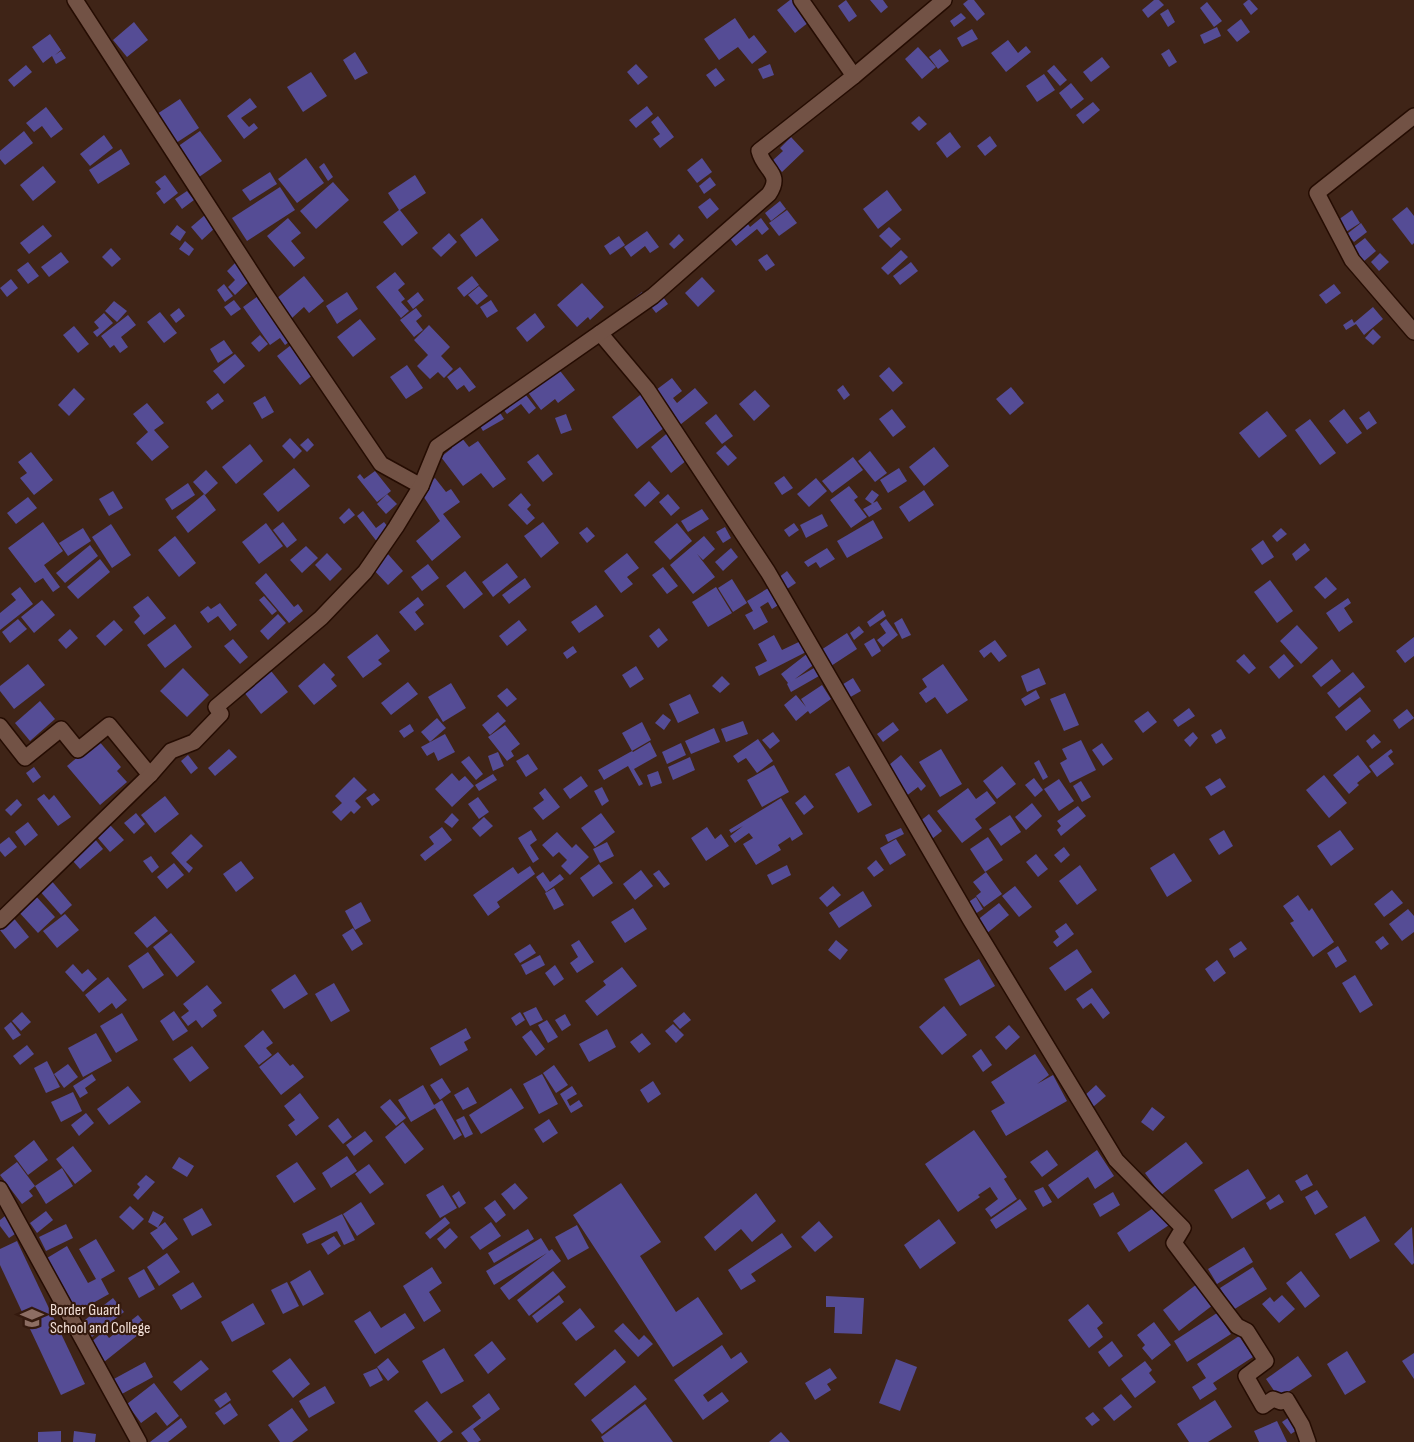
<svg xmlns="http://www.w3.org/2000/svg" width="1414" height="1442" font-family="'Sofia Sans Condensed',sans-serif">
	<style>
		.building { fill: #554c95 }
		.lines { fill: none; stroke-linecap: round; stroke-linejoin: round }
		.minor-casing { stroke: #250c02; stroke-width: 18 }
		.minor { stroke: #725245; stroke-width: 15 }
		.labels { text-anchor: middle; stroke-width: 4.5; stroke-linejoin: round; paint-order: stroke }
		.poi-label { font-size: 16px; fill: #f2dfd7; stroke: #351a0e; text-anchor: start }
	</style>
	<rect width="100%" height="100%" fill="#3f2417"/>
	<g class="building">
		<polygon points="790,0 807,0 818,15 795,33 777,10"/>
		<polygon points="846,0 857,16 849,22 838,6"/>
		<polygon points="870,0 883,0 888,7 881,13"/>
		<polygon points="968,0 974,0 985,14 977,21 963,4"/>
		<polygon points="1154,0 1159,0 1164,5 1148,18 1142,10"/>
		<polygon points="1248,0 1250,0 1258,9 1251,15 1243,4"/>
		<polygon points="1207,2 1222,21 1214,27 1200,8"/>
		<polygon points="1168,9 1175,22 1168,27 1160,14"/>
		<polygon points="961,13 966,18 954,27 950,21"/>
		<polygon points="735,18 749,39 754,35 767,52 752,64 738,47 719,60 704,39"/>
		<polygon points="1241,19 1250,32 1237,42 1227,30"/>
		<polygon points="134,22 148,40 127,57 113,40"/>
		<polygon points="1217,27 1221,36 1204,44 1200,35"/>
		<polygon points="972,29 978,39 962,47 957,38"/>
		<polygon points="50,34 61,50 55,55 61,51 66,58 56,64 52,56 43,63 32,47"/>
		<polygon points="1008,40 1018,53 1026,46 1031,52 1006,72 991,53"/>
		<polygon points="918,47 936,67 922,79 905,59"/>
		<polygon points="940,49 949,61 938,69 929,57"/>
		<polygon points="1169,49 1177,62 1169,67 1161,54"/>
		<polygon points="355,52 368,73 355,80 343,60"/>
		<polygon points="1102,57 1110,67 1091,82 1083,72"/>
		<polygon points="636,64 648,77 638,85 627,72"/>
		<polygon points="770,64 774,75 763,79 758,69"/>
		<polygon points="26,65 32,72 14,87 8,80"/>
		<polygon points="1054,65 1067,80 1060,86 1047,71"/>
		<polygon points="716,68 725,80 715,87 706,75"/>
		<polygon points="311,72 327,96 303,112 287,87"/>
		<polygon points="1044,74 1055,90 1037,102 1026,86"/>
		<polygon points="1071,83 1084,99 1071,109 1059,93"/>
		<polygon points="250,98 257,107 241,118 249,127 254,123 258,128 244,139 227,116"/>
		<polygon points="180,99 199,128 176,143 157,114"/>
		<polygon points="1093,102 1100,110 1083,124 1076,115"/>
		<polygon points="647,106 653,114 636,128 629,120"/>
		<polygon points="46,107 63,129 51,138 42,126 34,132 26,123"/>
		<polygon points="658,116 674,137 660,148 653,139 660,134 651,122"/>
		<polygon points="919,116 927,124 919,131 911,123"/>
		<polygon points="24,131 33,143 5,165 0,159 0,151"/>
		<polygon points="200,131 222,161 199,177 177,147"/>
		<polygon points="950,132 961,147 947,158 936,143"/>
		<polygon points="104,135 113,148 90,166 80,154"/>
		<polygon points="990,136 997,146 985,156 977,146"/>
		<polygon points="791,137 804,151 782,172 772,161 783,151 780,148"/>
		<polygon points="121,149 130,164 98,184 89,170"/>
		<polygon points="306,158 324,183 297,203 278,179"/>
		<polygon points="702,158 712,172 697,183 687,170"/>
		<polygon points="324,163 333,177 328,181 319,167"/>
		<polygon points="43,166 56,182 33,201 20,185"/>
		<polygon points="270,172 277,184 250,201 242,190"/>
		<polygon points="165,175 178,193 164,204 156,193 161,189 155,182"/>
		<polygon points="415,175 426,193 400,210 418,233 402,246 383,222 399,210 388,193"/>
		<polygon points="710,177 716,185 704,194 699,186"/>
		<polygon points="333,182 349,200 316,229 300,211"/>
		<polygon points="280,187 295,210 247,241 232,218"/>
		<polygon points="887,190 902,210 878,229 863,209"/>
		<polygon points="187,191 194,200 182,209 175,199"/>
		<polygon points="710,198 719,209 707,219 698,207"/>
		<polygon points="780,201 786,209 771,221 765,213"/>
		<polygon points="1407,207 1414,216 1414,243 1412,245 1392,219"/>
		<polygon points="787,210 797,223 779,236 769,223"/>
		<polygon points="1352,210 1360,223 1346,232 1338,220"/>
		<polygon points="205,215 216,227 202,240 191,227"/>
		<polygon points="743,217 750,227 761,218 769,229 762,235 757,229 736,246 725,232"/>
		<polygon points="288,218 301,233 291,241 305,258 294,267 267,236"/>
		<polygon points="482,218 499,240 476,257 460,235"/>
		<polygon points="1361,223 1367,232 1354,242 1347,234"/>
		<polygon points="43,225 52,236 29,254 20,243"/>
		<polygon points="177,225 186,232 180,241 170,234"/>
		<polygon points="889,227 901,239 891,248 879,236"/>
		<polygon points="647,231 659,247 650,253 645,246 631,257 624,247"/>
		<polygon points="449,233 457,242 441,257 432,248"/>
		<polygon points="679,234 684,240 674,249 669,244"/>
		<polygon points="619,236 625,245 610,255 604,246"/>
		<polygon points="1365,238 1376,251 1363,262 1352,248"/>
		<polygon points="185,241 194,249 189,256 179,249"/>
		<polygon points="111,248 121,259 112,267 102,257"/>
		<polygon points="901,250 908,257 888,275 881,268"/>
		<polygon points="61,252 69,262 49,277 41,267"/>
		<polygon points="1380,253 1389,262 1379,271 1371,262"/>
		<polygon points="767,254 775,265 766,271 758,260"/>
		<polygon points="238,260 254,277 235,295 228,287 235,280 227,271"/>
		<polygon points="28,262 39,276 28,284 17,270"/>
		<polygon points="911,262 918,271 900,285 893,276"/>
		<polygon points="395,272 405,284 398,290 405,299 401,302 409,311 401,318 376,287"/>
		<polygon points="304,276 324,301 309,313 304,307 292,318 276,299"/>
		<polygon points="472,276 479,285 464,297 457,288"/>
		<polygon points="702,277 715,291 698,307 685,293"/>
		<polygon points="11,279 18,288 7,297 0,288"/>
		<polygon points="582,283 604,307 590,320 588,317 577,327 557,305"/>
		<polygon points="224,284 233,296 225,302 217,290"/>
		<polygon points="1334,284 1341,293 1326,304 1319,295"/>
		<polygon points="479,286 488,296 477,305 468,295"/>
		<polygon points="265,291 297,336 285,345 280,338 270,345 243,307"/>
		<polygon points="659,291 668,304 656,313 649,304 640,310 632,300 642,292 648,299"/>
		<polygon points="347,292 358,309 337,324 326,306"/>
		<polygon points="418,292 424,300 413,309 407,301"/>
		<polygon points="234,300 241,309 231,316 224,307"/>
		<polygon points="491,300 498,311 487,318 480,307"/>
		<polygon points="114,301 127,311 117,322 105,311"/>
		<polygon points="1373,307 1383,319 1364,335 1356,324 1346,330 1343,325 1352,319 1354,323"/>
		<polygon points="179,308 185,316 176,323 170,315"/>
		<polygon points="416,308 422,316 416,321 423,330 414,337 400,320"/>
		<polygon points="160,312 177,333 164,343 147,322"/>
		<polygon points="104,313 113,323 97,337 93,332 99,328 94,322"/>
		<polygon points="535,313 545,327 527,342 516,328"/>
		<polygon points="128,315 136,325 121,337 128,347 120,353 114,345 110,348 101,336"/>
		<polygon points="360,319 376,339 353,357 337,337"/>
		<polygon points="429,325 450,347 441,356 453,369 444,378 438,372 430,379 417,366 428,355 414,340"/>
		<polygon points="74,326 89,344 78,353 63,335"/>
		<polygon points="1373,329 1381,337 1373,345 1365,338"/>
		<polygon points="260,335 268,344 259,352 251,343"/>
		<polygon points="300,338 323,367 300,385 277,356"/>
		<polygon points="224,340 233,353 218,363 210,349"/>
		<polygon points="235,354 245,366 224,384 213,371"/>
		<polygon points="554,363 575,390 558,403 555,399 541,410 521,383"/>
		<polygon points="407,365 423,388 406,399 390,377"/>
		<polygon points="460,367 476,387 469,392 464,385 457,390 447,377"/>
		<polygon points="889,367 903,383 893,392 879,376"/>
		<polygon points="672,378 682,391 673,398 677,403 695,388 708,403 676,428 652,393"/>
		<polygon points="843,385 850,395 844,400 837,390"/>
		<polygon points="519,386 536,408 529,414 521,404 507,414 498,402"/>
		<polygon points="1011,387 1024,403 1010,415 996,399"/>
		<polygon points="74,388 85,399 69,416 58,405"/>
		<polygon points="755,390 770,406 754,421 739,404"/>
		<polygon points="644,392 669,424 637,449 612,417"/>
		<polygon points="218,393 224,401 212,410 206,402"/>
		<polygon points="265,396 274,412 262,419 253,403"/>
		<polygon points="147,403 164,423 154,430 169,447 152,461 136,443 148,432 133,414"/>
		<polygon points="494,403 504,419 483,431 474,416"/>
		<polygon points="892,409 906,427 893,437 879,419"/>
		<polygon points="1344,409 1362,433 1347,444 1329,421"/>
		<polygon points="1267,411 1287,436 1259,458 1239,433"/>
		<polygon points="1369,411 1377,423 1367,430 1359,418"/>
		<polygon points="566,414 572,430 561,434 555,418"/>
		<polygon points="716,414 733,436 722,444 705,423"/>
		<polygon points="1310,419 1336,453 1320,465 1295,430"/>
		<polygon points="454,428 469,447 478,441 506,479 493,488 481,473 463,486 441,457 452,448 443,436"/>
		<polygon points="671,430 692,456 671,473 651,447"/>
		<polygon points="290,438 302,451 294,459 282,446"/>
		<polygon points="308,438 314,445 307,452 300,445"/>
		<polygon points="250,444 263,461 236,484 222,467"/>
		<polygon points="725,445 737,458 728,466 716,453"/>
		<polygon points="934,447 949,466 924,486 909,467"/>
		<polygon points="870,451 887,473 875,482 858,461"/>
		<polygon points="31,452 53,480 34,495 20,478 27,473 18,462"/>
		<polygon points="538,454 553,474 543,482 527,462"/>
		<polygon points="853,457 863,470 832,493 822,481"/>
		<polygon points="294,468 310,486 278,512 263,494"/>
		<polygon points="899,468 907,481 888,493 880,480"/>
		<polygon points="206,470 218,483 205,495 193,482"/>
		<polygon points="375,471 391,491 377,502 357,477 360,474 364,479"/>
		<polygon points="784,476 793,488 782,495 774,483"/>
		<polygon points="435,478 446,492 451,489 460,502 443,514 461,537 432,561 416,541 440,521 419,490"/>
		<polygon points="816,478 827,491 809,507 797,494"/>
		<polygon points="649,481 660,493 645,507 634,495"/>
		<polygon points="188,483 195,495 172,510 165,499"/>
		<polygon points="849,486 858,497 854,500 867,517 851,528 830,500"/>
		<polygon points="872,490 879,495 873,503 877,501 882,509 869,517 863,509 872,504 865,499"/>
		<polygon points="924,490 934,505 909,522 899,507"/>
		<polygon points="113,491 123,508 109,516 99,499"/>
		<polygon points="521,493 531,505 527,509 535,518 527,525 508,505"/>
		<polygon points="204,494 216,510 188,533 176,517"/>
		<polygon points="387,494 397,504 386,514 377,504"/>
		<polygon points="668,494 680,508 671,516 659,502"/>
		<polygon points="28,497 37,508 16,524 7,513"/>
		<polygon points="349,508 355,515 344,524 339,518"/>
		<polygon points="702,509 709,519 688,532 681,521"/>
		<polygon points="363,511 376,528 384,522 392,532 378,543 357,516"/>
		<polygon points="822,514 828,526 806,538 800,525"/>
		<polygon points="873,520 883,538 847,558 837,541"/>
		<polygon points="43,522 63,551 44,565 60,587 53,592 43,578 35,583 8,548"/>
		<polygon points="283,522 297,540 287,548 273,530"/>
		<polygon points="543,522 559,543 541,558 524,536"/>
		<polygon points="266,523 283,546 259,564 242,542"/>
		<polygon points="677,523 692,541 670,560 654,542"/>
		<polygon points="794,523 799,530 789,537 784,530"/>
		<polygon points="111,524 131,555 112,568 92,537"/>
		<polygon points="587,527 595,536 587,543 579,533"/>
		<polygon points="725,527 731,538 723,543 716,532"/>
		<polygon points="83,528 91,541 68,556 59,543"/>
		<polygon points="1281,528 1287,534 1277,542 1272,536"/>
		<polygon points="175,536 196,563 179,577 158,550"/>
		<polygon points="704,536 715,549 703,560 697,554 715,577 693,594 670,565"/>
		<polygon points="1263,540 1274,557 1262,565 1251,549"/>
		<polygon points="1305,543 1310,550 1296,561 1292,554"/>
		<polygon points="90,545 98,556 65,583 56,573"/>
		<polygon points="306,546 318,558 302,573 290,560"/>
		<polygon points="731,548 738,557 723,571 715,562"/>
		<polygon points="827,548 835,559 820,568 816,562 808,567 804,562"/>
		<polygon points="327,553 342,569 330,581 315,565"/>
		<polygon points="387,553 403,571 388,585 372,568"/>
		<polygon points="627,553 639,568 627,577 633,584 621,593 604,571"/>
		<polygon points="100,559 110,572 78,599 67,587"/>
		<polygon points="507,563 518,577 493,597 482,582"/>
		<polygon points="428,564 439,578 422,591 411,577"/>
		<polygon points="663,567 678,586 667,594 652,575"/>
		<polygon points="465,571 483,594 464,609 446,586"/>
		<polygon points="787,571 796,583 787,589 778,578"/>
		<polygon points="266,573 294,607 298,604 303,611 289,623 255,583"/>
		<polygon points="1326,577 1337,589 1325,599 1314,587"/>
		<polygon points="525,578 531,587 509,604 502,595"/>
		<polygon points="732,579 747,603 733,612 718,588"/>
		<polygon points="1270,580 1293,611 1277,623 1254,592"/>
		<polygon points="20,587 33,604 0,630 0,613 16,600 11,594"/>
		<polygon points="716,587 732,613 708,627 692,602"/>
		<polygon points="770,587 780,604 772,609 768,602 760,607 768,622 754,630 745,615 753,611 747,601"/>
		<polygon points="148,596 166,618 144,635 134,622 140,616 133,607"/>
		<polygon points="264,596 277,611 272,615 259,600"/>
		<polygon points="418,597 424,605 415,612 424,624 415,631 399,612"/>
		<polygon points="1348,598 1351,603 1344,608 1353,622 1339,632 1326,613"/>
		<polygon points="42,600 55,615 34,633 21,617"/>
		<polygon points="220,603 237,625 230,631 218,616 208,623 200,612 208,606 211,609"/>
		<polygon points="596,605 604,616 579,633 571,622"/>
		<polygon points="883,610 886,616 870,627 867,622"/>
		<polygon points="278,614 286,623 268,640 260,631"/>
		<polygon points="902,618 911,635 902,639 894,623"/>
		<polygon points="18,619 27,629 10,643 2,632"/>
		<polygon points="886,619 898,635 883,647 877,640 886,633 880,624"/>
		<polygon points="114,620 123,630 105,646 96,636"/>
		<polygon points="519,620 527,630 507,646 499,636"/>
		<polygon points="175,624 192,647 165,668 147,645"/>
		<polygon points="1297,625 1318,648 1301,664 1280,641"/>
		<polygon points="859,626 864,632 854,640 850,633"/>
		<polygon points="659,628 668,640 658,648 649,636"/>
		<polygon points="70,629 78,638 66,649 58,640"/>
		<polygon points="847,633 857,649 831,666 821,650"/>
		<polygon points="377,634 390,651 378,660 382,664 363,678 347,657"/>
		<polygon points="774,635 782,650 803,640 808,651 759,676 755,667 767,661 758,644"/>
		<polygon points="1414,637 1414,656 1405,663 1396,651"/>
		<polygon points="874,638 881,651 872,657 864,644"/>
		<polygon points="233,639 248,657 240,664 224,646"/>
		<polygon points="995,640 1007,656 999,662 991,652 984,658 979,651"/>
		<polygon points="573,646 577,652 567,659 563,653"/>
		<polygon points="808,653 816,663 795,679 814,668 819,676 791,692 787,684 788,683 781,674"/>
		<polygon points="1244,654 1256,668 1249,674 1236,661"/>
		<polygon points="1284,654 1294,666 1279,679 1269,667"/>
		<polygon points="1332,659 1341,671 1321,687 1312,676"/>
		<polygon points="263,661 288,692 261,714 236,682"/>
		<polygon points="324,663 335,675 331,679 337,686 314,705 298,686"/>
		<polygon points="28,664 45,685 14,709 0,691 0,686"/>
		<polygon points="943,664 968,700 947,714 935,697 926,703 919,693 927,687 922,679"/>
		<polygon points="636,666 644,679 630,688 622,675"/>
		<polygon points="183,668 209,695 187,717 160,691"/>
		<polygon points="1039,668 1046,684 1027,692 1021,676"/>
		<polygon points="1353,672 1365,687 1339,708 1327,693"/>
		<polygon points="722,676 730,684 720,693 712,686"/>
		<polygon points="853,678 861,691 847,699 840,686"/>
		<polygon points="408,682 418,694 391,715 381,703"/>
		<polygon points="451,683 466,708 443,722 428,697"/>
		<polygon points="822,685 831,699 810,714 808,711 796,721 784,705 796,695 806,707 801,699"/>
		<polygon points="507,688 517,699 507,707 497,696"/>
		<polygon points="1036,690 1040,698 1025,706 1021,699"/>
		<polygon points="1065,693 1079,725 1064,731 1050,699"/>
		<polygon points="690,694 699,713 678,723 669,704"/>
		<polygon points="1360,697 1371,711 1346,731 1335,717"/>
		<polygon points="40,701 55,719 30,741 15,723"/>
		<polygon points="1189,708 1195,716 1178,727 1173,720"/>
		<polygon points="1407,709 1414,718 1399,729 1393,720"/>
		<polygon points="1148,711 1157,722 1143,733 1134,721"/>
		<polygon points="498,712 506,721 490,735 482,725"/>
		<polygon points="663,714 671,720 664,730 655,723"/>
		<polygon points="437,718 446,728 430,742 421,732"/>
		<polygon points="743,721 748,734 726,742 721,729"/>
		<polygon points="642,722 651,740 632,751 633,752 650,742 657,756 634,769 643,784 639,786 628,766 604,780 598,770 632,751 622,733"/>
		<polygon points="893,722 899,730 883,742 877,734"/>
		<polygon points="410,724 414,731 404,738 399,731"/>
		<polygon points="505,725 520,744 511,751 514,756 507,761 488,737"/>
		<polygon points="714,728 720,742 691,754 685,741"/>
		<polygon points="1221,729 1226,738 1216,744 1211,735"/>
		<polygon points="773,732 780,741 770,749 762,740"/>
		<polygon points="1193,732 1198,738 1190,747 1184,740"/>
		<polygon points="445,734 455,752 438,761 434,752 427,756 421,747"/>
		<polygon points="1374,734 1381,742 1372,749 1366,741"/>
		<polygon points="758,739 773,761 757,773 746,758 738,763 733,756"/>
		<polygon points="98,740 121,767 117,771 127,782 100,805 67,766"/>
		<polygon points="1081,740 1096,770 1070,783 1060,763 1067,759 1062,749"/>
		<polygon points="681,743 686,755 667,764 662,752"/>
		<polygon points="1102,743 1113,759 1103,766 1092,750"/>
		<polygon points="229,749 237,757 215,776 208,768"/>
		<polygon points="941,749 962,784 940,797 919,762"/>
		<polygon points="1391,749 1393,752 1388,756 1394,764 1377,777 1369,766"/>
		<polygon points="498,752 504,766 493,771 488,756"/>
		<polygon points="528,754 538,769 526,777 516,761"/>
		<polygon points="188,755 198,768 191,774 181,761"/>
		<polygon points="901,755 926,786 921,791 918,787 905,797 883,770"/>
		<polygon points="1358,755 1371,772 1357,783 1359,785 1349,794 1333,775"/>
		<polygon points="469,756 483,774 476,780 461,762"/>
		<polygon points="690,757 695,770 673,780 668,767"/>
		<polygon points="1039,760 1048,777 1043,780 1034,763"/>
		<polygon points="774,765 789,792 762,807 747,780"/>
		<polygon points="849,766 872,805 858,813 835,774"/>
		<polygon points="1002,766 1016,784 997,799 983,781"/>
		<polygon points="34,767 41,777 33,783 26,773"/>
		<polygon points="658,771 662,783 651,787 647,775"/>
		<polygon points="452,773 459,781 465,776 474,786 452,807 435,789"/>
		<polygon points="493,774 497,780 479,791 475,785"/>
		<polygon points="1324,775 1347,803 1329,818 1306,790"/>
		<polygon points="581,776 588,786 570,799 563,789"/>
		<polygon points="354,777 367,790 355,801 361,807 354,814 351,811 341,821 332,812 342,803 335,796"/>
		<polygon points="1034,778 1043,790 1035,797 1025,785"/>
		<polygon points="1220,778 1226,787 1211,796 1205,787"/>
		<polygon points="1059,779 1074,801 1059,811 1044,789"/>
		<polygon points="1081,781 1091,797 1082,802 1073,786"/>
		<polygon points="602,787 609,801 602,806 594,791"/>
		<polygon points="545,788 560,807 543,820 533,808 544,800 539,793"/>
		<polygon points="968,788 976,799 987,791 996,803 975,819 982,828 962,843 937,811"/>
		<polygon points="374,793 380,800 372,806 366,798"/>
		<polygon points="44,794 49,800 54,795 71,817 58,826 37,799"/>
		<polygon points="805,795 814,807 804,815 795,803"/>
		<polygon points="165,796 179,814 155,833 141,815"/>
		<polygon points="478,797 489,812 479,819 468,804"/>
		<polygon points="781,798 803,834 792,841 790,837 778,845 781,850 756,865 743,844 753,838 749,833 735,843 730,836 743,826 731,833 729,830"/>
		<polygon points="17,799 22,805 11,816 5,810"/>
		<polygon points="1032,803 1042,816 1026,830 1015,817"/>
		<polygon points="1078,806 1086,816 1061,836 1057,830 1061,826 1057,821"/>
		<polygon points="136,813 145,824 134,834 124,823"/>
		<polygon points="452,813 459,820 452,828 444,822"/>
		<polygon points="601,813 615,832 595,847 581,828"/>
		<polygon points="929,814 942,831 932,839 919,822"/>
		<polygon points="1010,815 1021,832 1001,846 989,829"/>
		<polygon points="484,817 493,826 480,837 472,828"/>
		<polygon points="28,822 38,835 25,846 15,832"/>
		<polygon points="110,825 124,840 110,852 97,837"/>
		<polygon points="442,827 452,840 425,861 420,855 434,844 429,837"/>
		<polygon points="707,827 715,839 721,834 729,846 706,861 691,838"/>
		<polygon points="901,828 904,834 888,842 885,835"/>
		<polygon points="531,830 537,840 530,845 539,859 533,863 518,838"/>
		<polygon points="1224,830 1233,846 1219,855 1209,839"/>
		<polygon points="1340,830 1354,849 1331,866 1317,846"/>
		<polygon points="557,832 572,848 576,844 589,857 570,875 561,866 567,860 559,852 553,857 542,845"/>
		<polygon points="90,833 103,849 80,869 66,853"/>
		<polygon points="191,834 203,846 186,862 193,868 189,873 171,853"/>
		<polygon points="9,837 17,847 5,857 0,851 0,844"/>
		<polygon points="988,837 1003,860 985,872 970,849"/>
		<polygon points="896,839 906,855 890,865 880,848"/>
		<polygon points="607,842 614,856 600,863 593,849"/>
		<polygon points="1064,847 1070,855 1061,863 1054,855"/>
		<polygon points="1174,853 1192,881 1167,897 1150,868"/>
		<polygon points="1036,854 1048,869 1038,877 1026,862"/>
		<polygon points="151,856 159,867 152,873 143,861"/>
		<polygon points="876,860 884,870 874,877 867,868"/>
		<polygon points="241,861 254,878 236,892 223,874"/>
		<polygon points="174,863 184,875 167,889 157,877"/>
		<polygon points="599,864 613,883 593,897 580,878"/>
		<polygon points="787,865 791,875 772,885 767,875"/>
		<polygon points="1080,865 1097,890 1077,905 1059,881"/>
		<polygon points="530,866 535,874 497,902 500,907 488,916 473,895 513,867 518,874"/>
		<polygon points="641,870 653,886 635,900 623,884"/>
		<polygon points="659,870 670,884 664,888 653,874"/>
		<polygon points="543,872 550,882 560,874 564,879 546,892 536,877"/>
		<polygon points="986,872 1002,894 984,907 976,896 981,892 973,882"/>
		<polygon points="50,879 72,905 61,915 38,889"/>
		<polygon points="833,886 841,895 827,907 819,898"/>
		<polygon points="1015,886 1032,907 1019,917 1002,896"/>
		<polygon points="554,888 564,905 554,910 545,893"/>
		<polygon points="1392,890 1403,903 1384,917 1374,904"/>
		<polygon points="863,891 872,906 839,928 829,913"/>
		<polygon points="34,894 55,917 38,933 17,910"/>
		<polygon points="1298,895 1309,911 1312,908 1334,942 1313,957 1290,923 1294,921 1283,906"/>
		<polygon points="976,897 983,909 975,914 967,903"/>
		<polygon points="361,902 371,921 355,930 345,911"/>
		<polygon points="999,903 1009,915 986,934 976,921"/>
		<polygon points="633,908 647,929 625,943 611,922"/>
		<polygon points="1408,909 1414,916 1414,932 1402,941 1389,924"/>
		<polygon points="8,911 29,937 15,949 0,930 0,918"/>
		<polygon points="65,914 79,930 57,948 43,931"/>
		<polygon points="155,916 168,931 147,948 134,933"/>
		<polygon points="1066,923 1074,934 1057,947 1053,942 1059,937 1055,931"/>
		<polygon points="353,928 363,944 352,951 342,935"/>
		<polygon points="171,933 195,962 177,977 153,947"/>
		<polygon points="1383,936 1389,944 1381,950 1375,942"/>
		<polygon points="579,940 594,962 577,973 570,963 578,957 571,945"/>
		<polygon points="836,940 848,950 840,960 828,950"/>
		<polygon points="1241,941 1247,949 1234,958 1229,949"/>
		<polygon points="530,944 536,953 520,963 514,954"/>
		<polygon points="1338,946 1347,961 1336,968 1327,953"/>
		<polygon points="1077,949 1092,972 1065,991 1049,968"/>
		<polygon points="148,952 164,975 143,989 128,966"/>
		<polygon points="540,955 545,965 526,975 521,965"/>
		<polygon points="979,959 995,986 960,1006 944,979"/>
		<polygon points="1217,960 1226,973 1214,982 1205,969"/>
		<polygon points="73,964 82,974 88,969 97,979 83,992 65,972"/>
		<polygon points="555,965 564,979 554,986 545,973"/>
		<polygon points="622,967 637,986 597,1016 585,1001 606,985 603,981"/>
		<polygon points="295,974 308,994 284,1009 271,990"/>
		<polygon points="1355,975 1373,1005 1360,1013 1342,983"/>
		<polygon points="108,977 127,1000 116,1009 112,1003 99,1013 85,995"/>
		<polygon points="334,983 350,1011 331,1022 315,994"/>
		<polygon points="207,985 222,1003 213,1010 217,1016 202,1028 196,1020 188,1026 181,1017 189,1011 183,1004"/>
		<polygon points="1092,988 1110,1013 1103,1019 1091,1003 1083,1009 1076,999"/>
		<polygon points="944,1006 967,1035 942,1055 919,1027"/>
		<polygon points="536,1007 543,1020 530,1026 523,1013"/>
		<polygon points="174,1011 188,1031 173,1041 160,1021"/>
		<polygon points="22,1012 31,1022 21,1031 12,1021"/>
		<polygon points="520,1012 525,1020 516,1026 511,1018"/>
		<polygon points="684,1012 691,1020 680,1029 673,1021"/>
		<polygon points="122,1013 138,1040 116,1053 100,1026"/>
		<polygon points="565,1014 571,1025 562,1031 555,1020"/>
		<polygon points="547,1020 558,1037 548,1043 538,1025"/>
		<polygon points="11,1022 21,1035 13,1040 4,1028"/>
		<polygon points="673,1024 684,1035 676,1043 665,1031"/>
		<polygon points="1009,1025 1020,1037 1006,1050 995,1037"/>
		<polygon points="466,1028 471,1038 464,1042 468,1050 440,1066 430,1048"/>
		<polygon points="607,1029 616,1047 589,1062 579,1044"/>
		<polygon points="263,1030 273,1043 266,1048 272,1055 259,1065 244,1046"/>
		<polygon points="531,1030 545,1049 536,1056 522,1037"/>
		<polygon points="96,1033 112,1061 83,1077 68,1048"/>
		<polygon points="642,1033 651,1044 639,1053 630,1042"/>
		<polygon points="27,1045 34,1054 20,1065 13,1056"/>
		<polygon points="192,1046 209,1068 190,1082 173,1059"/>
		<polygon points="981,1049 992,1065 983,1072 972,1056"/>
		<polygon points="278,1052 290,1066 293,1064 304,1077 281,1095 259,1067"/>
		<polygon points="1035,1054 1049,1075 1037,1084 1053,1075 1067,1101 1006,1136 991,1111 1005,1103 991,1082"/>
		<polygon points="47,1061 60,1087 46,1093 34,1068"/>
		<polygon points="68,1064 78,1077 64,1088 54,1074"/>
		<polygon points="554,1065 568,1085 556,1093 543,1073"/>
		<polygon points="92,1074 96,1080 85,1088 88,1093 80,1098 73,1086"/>
		<polygon points="542,1074 558,1104 539,1114 523,1084"/>
		<polygon points="442,1078 451,1092 440,1100 430,1085"/>
		<polygon points="653,1081 661,1094 648,1103 640,1090"/>
		<polygon points="423,1085 434,1105 442,1100 462,1135 454,1140 435,1108 411,1122 398,1100"/>
		<polygon points="1096,1085 1106,1096 1093,1107 1083,1097"/>
		<polygon points="128,1086 141,1102 109,1125 97,1109"/>
		<polygon points="572,1086 577,1094 567,1100 570,1106 579,1100 583,1106 571,1113 560,1094"/>
		<polygon points="468,1087 477,1103 463,1110 454,1095"/>
		<polygon points="511,1088 524,1108 481,1134 469,1115"/>
		<polygon points="73,1092 82,1111 61,1122 51,1102"/>
		<polygon points="300,1093 319,1118 296,1136 288,1125 295,1120 284,1106"/>
		<polygon points="390,1099 406,1118 396,1126 380,1107"/>
		<polygon points="1152,1107 1165,1117 1153,1131 1141,1122"/>
		<polygon points="86,1113 94,1123 79,1136 71,1125"/>
		<polygon points="464,1116 473,1134 465,1138 456,1120"/>
		<polygon points="338,1118 352,1137 343,1144 328,1126"/>
		<polygon points="549,1119 558,1133 543,1143 534,1129"/>
		<polygon points="403,1122 424,1149 405,1164 385,1137"/>
		<polygon points="974,1130 1007,1177 1004,1179 1017,1199 991,1217 985,1209 998,1199 990,1187 978,1195 980,1197 958,1212 925,1164"/>
		<polygon points="365,1131 373,1141 354,1156 346,1145"/>
		<polygon points="34,1140 48,1160 28,1175 14,1156"/>
		<polygon points="1186,1142 1203,1163 1161,1195 1145,1173"/>
		<polygon points="73,1146 92,1171 75,1184 56,1159"/>
		<polygon points="1047,1150 1058,1165 1042,1177 1030,1162"/>
		<polygon points="1097,1150 1114,1176 1095,1189 1088,1177 1058,1199 1048,1185"/>
		<polygon points="347,1156 357,1171 331,1188 322,1173"/>
		<polygon points="179,1157 194,1166 187,1177 172,1168"/>
		<polygon points="17,1162 35,1186 29,1191 33,1196 22,1204 0,1175"/>
		<polygon points="297,1162 316,1189 294,1203 276,1176"/>
		<polygon points="369,1164 384,1184 370,1194 355,1174"/>
		<polygon points="62,1168 73,1186 46,1204 35,1186"/>
		<polygon points="1248,1169 1266,1198 1232,1219 1214,1190"/>
		<polygon points="1307,1174 1313,1185 1301,1191 1295,1181"/>
		<polygon points="146,1175 155,1182 138,1200 133,1195 140,1187 137,1184"/>
		<polygon points="515,1183 528,1198 514,1210 501,1194"/>
		<polygon points="621,1183 661,1242 640,1256 676,1312 698,1297 723,1334 673,1367 573,1215"/>
		<polygon points="443,1185 457,1208 440,1218 426,1195"/>
		<polygon points="1043,1187 1052,1202 1043,1207 1034,1191"/>
		<polygon points="1317,1190 1328,1207 1315,1215 1305,1197"/>
		<polygon points="459,1191 466,1203 459,1208 452,1196"/>
		<polygon points="1113,1192 1120,1205 1100,1217 1093,1204"/>
		<polygon points="756,1193 776,1221 752,1242 741,1229 715,1251 704,1237"/>
		<polygon points="1279,1194 1284,1202 1270,1210 1266,1203"/>
		<polygon points="1020,1199 1027,1209 996,1229 990,1220"/>
		<polygon points="495,1200 506,1215 496,1223 484,1208"/>
		<polygon points="361,1202 375,1224 357,1236 343,1214"/>
		<polygon points="130,1206 144,1219 133,1230 119,1217"/>
		<polygon points="1156,1206 1169,1225 1129,1252 1117,1233"/>
		<polygon points="202,1208 212,1225 192,1236 183,1219"/>
		<polygon points="46,1211 53,1220 37,1233 30,1223"/>
		<polygon points="153,1211 164,1217 158,1227 165,1222 178,1239 163,1250 150,1233 158,1228 148,1222"/>
		<polygon points="342,1214 355,1240 344,1245 337,1231 307,1244 302,1234"/>
		<polygon points="5,1216 18,1232 9,1238 0,1226 0,1220"/>
		<polygon points="1365,1216 1380,1241 1350,1259 1335,1234"/>
		<polygon points="445,1217 450,1223 430,1239 425,1233"/>
		<polygon points="939,1219 956,1243 920,1269 904,1245"/>
		<polygon points="819,1221 833,1237 815,1252 801,1237"/>
		<polygon points="491,1222 501,1236 480,1250 470,1237"/>
		<polygon points="66,1224 73,1238 46,1251 39,1237"/>
		<polygon points="577,1225 589,1248 568,1260 555,1237"/>
		<polygon points="1412,1227 1414,1263 1412,1265 1394,1244"/>
		<polygon points="450,1228 458,1237 445,1249 437,1239"/>
		<polygon points="528,1229 534,1239 494,1263 488,1253"/>
		<polygon points="782,1233 792,1247 751,1274 756,1281 741,1290 728,1270"/>
		<polygon points="334,1236 341,1246 328,1255 321,1244"/>
		<polygon points="541,1238 549,1251 552,1249 561,1261 509,1300 500,1288 547,1253 494,1285 486,1271"/>
		<polygon points="96,1239 115,1271 101,1279 109,1294 77,1312 47,1258 67,1246 88,1283 96,1279 79,1249"/>
		<polygon points="17,1241 85,1384 61,1395 0,1265 0,1249"/>
		<polygon points="1244,1247 1253,1262 1217,1284 1208,1269"/>
		<polygon points="167,1253 180,1272 159,1286 147,1267"/>
		<polygon points="432,1267 442,1283 429,1292 441,1311 424,1322 403,1286"/>
		<polygon points="1253,1267 1267,1289 1233,1310 1220,1288"/>
		<polygon points="144,1269 155,1289 139,1298 128,1278"/>
		<polygon points="310,1270 324,1294 303,1306 290,1282"/>
		<polygon points="553,1271 566,1287 529,1316 517,1300"/>
		<polygon points="1301,1271 1320,1296 1305,1308 1286,1283"/>
		<polygon points="193,1282 202,1297 181,1310 172,1295"/>
		<polygon points="287,1282 299,1306 283,1314 271,1290"/>
		<polygon points="1197,1284 1213,1305 1179,1331 1163,1310"/>
		<polygon points="559,1295 564,1302 537,1323 532,1316"/>
		<polygon points="1282,1295 1295,1309 1279,1323 1262,1304 1270,1297 1274,1302"/>
		<polygon points="826,1296 864,1298 862,1334 834,1333 835,1307 826,1307"/>
		<polygon points="113,1298 124,1312 92,1337 81,1323"/>
		<polygon points="253,1303 265,1324 232,1342 221,1322"/>
		<polygon points="1088,1304 1103,1323 1097,1328 1103,1337 1089,1348 1068,1320"/>
		<polygon points="580,1308 595,1327 576,1341 562,1323"/>
		<polygon points="370,1311 381,1328 405,1313 415,1328 375,1354 354,1321"/>
		<polygon points="1217,1313 1231,1334 1187,1362 1174,1341"/>
		<polygon points="138,1315 148,1327 104,1362 89,1344 104,1331 109,1338"/>
		<polygon points="1154,1322 1171,1345 1152,1360 1142,1348 1145,1345 1137,1335"/>
		<polygon points="623,1323 639,1340 644,1335 653,1344 638,1357 614,1331"/>
		<polygon points="1239,1336 1253,1357 1213,1383 1217,1389 1200,1400 1192,1387 1206,1378 1197,1364"/>
		<polygon points="492,1341 506,1359 488,1374 474,1355"/>
		<polygon points="1112,1341 1123,1356 1109,1367 1098,1352"/>
		<polygon points="722,1345 731,1359 741,1352 748,1362 703,1395 708,1402 722,1392 729,1401 703,1420 674,1380"/>
		<polygon points="444,1348 464,1381 441,1394 422,1361"/>
		<polygon points="615,1349 626,1362 585,1397 574,1384"/>
		<polygon points="1347,1351 1366,1382 1345,1395 1327,1364"/>
		<polygon points="1414,1353 1414,1379 1402,1361"/>
		<polygon points="1298,1356 1312,1376 1279,1398 1266,1379"/>
		<polygon points="290,1358 310,1384 293,1398 272,1371"/>
		<polygon points="388,1358 399,1372 388,1381 377,1367"/>
		<polygon points="896,1359 917,1367 900,1411 879,1403"/>
		<polygon points="201,1360 209,1369 181,1391 173,1382"/>
		<polygon points="1145,1361 1152,1370 1149,1373 1156,1382 1135,1398 1121,1379"/>
		<polygon points="145,1362 153,1377 120,1395 112,1380"/>
		<polygon points="377,1368 383,1380 370,1387 363,1374"/>
		<polygon points="830,1368 837,1378 827,1384 831,1390 815,1400 805,1383"/>
		<polygon points="154,1383 179,1416 167,1426 156,1412 141,1423 127,1404"/>
		<polygon points="635,1385 647,1399 602,1434 591,1420"/>
		<polygon points="325,1386 335,1403 309,1418 299,1401"/>
		<polygon points="226,1392 231,1400 220,1408 214,1400"/>
		<polygon points="489,1393 500,1409 473,1429 481,1440 478,1442 468,1442 461,1433 481,1418 472,1406"/>
		<polygon points="1121,1394 1132,1407 1114,1421 1103,1408"/>
		<polygon points="1215,1400 1232,1427 1208,1442 1189,1442 1177,1424"/>
		<polygon points="427,1401 453,1432 440,1442 438,1442 414,1411"/>
		<polygon points="230,1403 238,1415 224,1425 215,1413"/>
		<polygon points="645,1404 673,1442 604,1442 601,1437"/>
		<polygon points="292,1408 308,1430 292,1442 280,1442 268,1425"/>
		<polygon points="1093,1412 1100,1420 1092,1426 1085,1418"/>
		<polygon points="1292,1415 1300,1428 1291,1434 1282,1422"/>
		<polygon points="181,1418 187,1427 168,1442 150,1442"/>
		<polygon points="1277,1421 1287,1442 1259,1442 1254,1431"/>
		<polygon points="61,1431 61,1442 38,1442 38,1432"/>
		<polygon points="74,1431 96,1434 95,1442 73,1442"/>
		<polygon points="781,1432 790,1442 769,1442"/>
	</g>
	<g class="lines">
		<g class="minor-casing">
			<g id="minor">
				<polyline points="75,0 266,295 381,464 421,486"/>
				<polyline points="801,0 854,76"/>
				<polyline points="1414,116 1317,193 1352,260 1414,332"/>
				<polyline points="600,333 647,389 768,572 971,921 1116,1160 1183,1228 1174,1243 1237,1326 1247,1331 1266,1361 1246,1376 1263,1406 1273,1399 1281,1402 1287,1400 1302,1425 1308,1442"/>
				<polyline points="0,726 25,758 61,729 78,750 109,725 150,775"/>
				<path d="M0,921L150,775L171,751L194,742L221,714L216,707L321,618L365,572L396,527L421,486L437,447L653,296L769,194C783,173 764,171 759,151L854,76L944,0"/>
				<polyline points="0,1189 139,1442"/>
			</g>
		</g>
		<use href="#minor" class="minor"/>
	</g>
	<defs>
		<g id="university-bare" transform="scale(1.8)"><path d="M0-5L7-2L0 1L-7-2ZM-4 1L0 2.5L4 1V4Q0 6-4 4Z" fill="#8d6e63" stroke="#351a0e" stroke-width="2.5" paint-order="stroke"/></g>
	</defs>
	<g fill-rule="evenodd">
		<use href="#university-bare" x="32" y="1318"/>
	</g>
	<g class="labels">
		<g class="poi-label">
			<text x="50" y="1315">Border Guard<tspan x="50" dy="18">School and College</tspan></text>
		</g>
	</g>
</svg>
